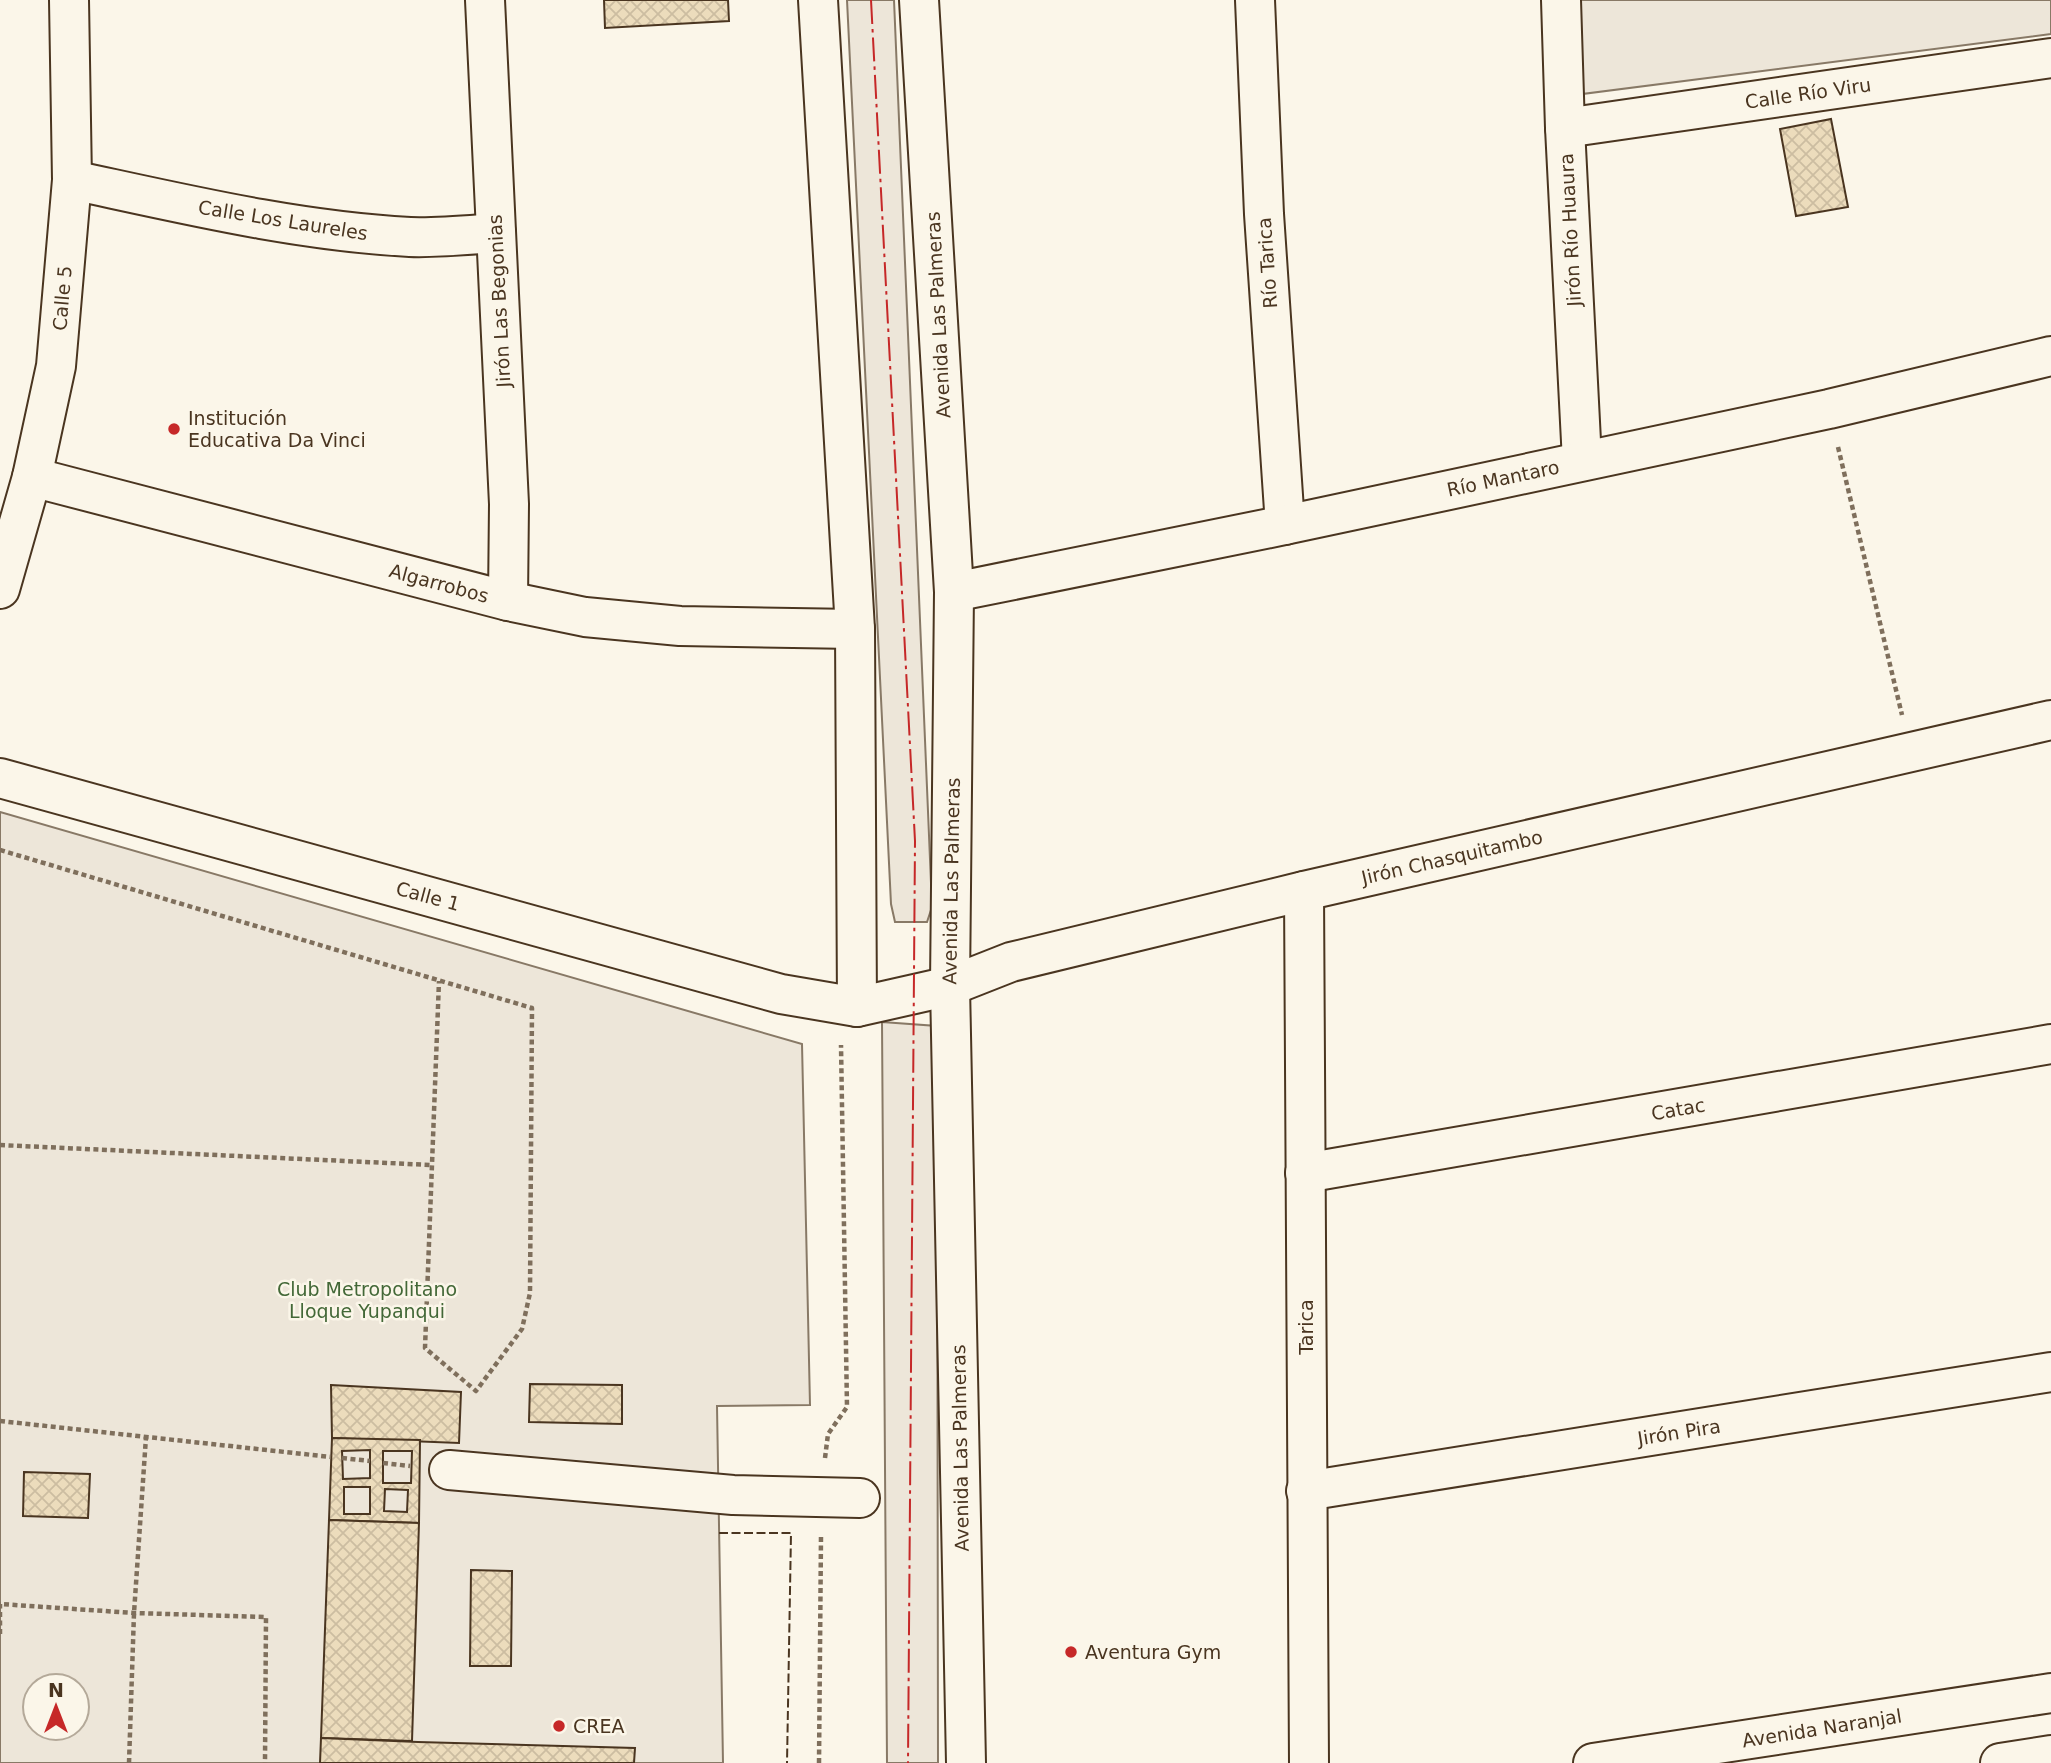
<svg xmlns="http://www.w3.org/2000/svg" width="2051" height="1763" font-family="'DejaVu Sans',sans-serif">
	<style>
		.green { fill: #ede6d9; stroke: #887966; stroke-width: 2; fill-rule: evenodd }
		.building { fill: url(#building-cross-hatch); stroke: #4a3520; stroke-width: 2; fill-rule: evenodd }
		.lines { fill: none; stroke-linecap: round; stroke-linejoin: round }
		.minor-casing { stroke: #4a3520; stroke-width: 42 }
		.major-casing { stroke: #4a3520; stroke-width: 42 }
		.highway-casing { stroke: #4a3520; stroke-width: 42 }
		.path { stroke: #7f6f5c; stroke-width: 4.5; stroke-dasharray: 5 3.5; stroke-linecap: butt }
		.minor { stroke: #fbf6e9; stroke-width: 38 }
		.major { stroke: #fbf6e9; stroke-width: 38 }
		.highway { stroke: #fbf6e9; stroke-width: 38 }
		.fence { stroke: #4a3520; stroke-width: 2; stroke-dasharray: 9 3.5; stroke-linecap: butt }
		.power { stroke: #c62828; stroke-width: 2; stroke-dasharray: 24 5 3.5 5; stroke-linecap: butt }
		.poi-dot { fill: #c62828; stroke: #fbf6e9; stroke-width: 2.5 }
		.labels { text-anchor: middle; stroke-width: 5; stroke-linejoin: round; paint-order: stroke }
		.street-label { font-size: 19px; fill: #4a3520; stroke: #fbf6e9 }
		.poi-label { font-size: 19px; fill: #4a3520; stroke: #fbf6e9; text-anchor: start }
		.park-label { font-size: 19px; fill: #436837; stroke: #fbf6e9 }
	</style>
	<defs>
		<pattern id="building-cross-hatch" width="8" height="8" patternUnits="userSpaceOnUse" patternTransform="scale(1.75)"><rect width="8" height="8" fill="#ecdcbc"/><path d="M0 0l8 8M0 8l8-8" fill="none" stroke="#ccbda1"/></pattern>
	</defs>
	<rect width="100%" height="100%" fill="#fbf6e9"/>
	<g class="green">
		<polygon points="847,0 894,0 932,907 927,922 895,922 891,904"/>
		<polygon points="1578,0 2051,0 2051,34 1582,94"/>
		<path d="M0,812L802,1044L810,1405L717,1406L723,1763H0ZM35,1686H77V1728H35Z"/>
		<polygon points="882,1022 937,1026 938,1763 887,1763"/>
	</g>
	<g class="building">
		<polygon points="604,0 728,0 729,21 605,28"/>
		<polygon points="1831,119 1848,207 1796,216 1780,129"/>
		<polygon points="530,1384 622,1385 622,1424 529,1422"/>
		<polygon points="331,1385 461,1392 459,1443 332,1438"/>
		<path d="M332,1438L420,1440L419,1523L329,1520ZM370,1450V1478L343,1479L342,1451ZM383,1451H412L411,1483H383ZM344,1487H370V1514H344ZM385,1489L408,1490L407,1512L384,1511Z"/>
		<polygon points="24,1472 90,1474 88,1518 23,1516"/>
		<polygon points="329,1520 419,1523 412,1741 321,1738"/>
		<polygon points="471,1570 512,1571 511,1666 470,1666"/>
		<polygon points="321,1738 418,1742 635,1748 634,1763 320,1763"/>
	</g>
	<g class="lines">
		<g class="minor-casing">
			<g id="minor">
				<polyline points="485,0 509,504 508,601"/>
				<polyline points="1255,0 1264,214 1285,525"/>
				<polyline points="1561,0 1565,128 1582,461"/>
				<polyline points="1565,128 2051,58"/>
				<path d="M72,180C184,204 296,231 410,237C438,238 468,235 496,233"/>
				<polyline points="32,477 508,601 585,617 680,626 855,629"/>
				<polyline points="0,589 32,477 56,366 72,180 69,0"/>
				<polyline points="954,592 1285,525 1829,409 2051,356"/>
				<polyline points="0,778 781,994 857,1007 950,986 1011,962 1304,891 2051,720"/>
				<polyline points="1304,891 1309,1763"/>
				<polyline points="1305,1173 2051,1044"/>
				<polyline points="449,1470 733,1495 860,1498"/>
				<polyline points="1306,1491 2051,1372"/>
			</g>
		</g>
		<g class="major-casing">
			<g id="major">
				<polyline points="818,0 855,629 857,1007"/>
				<polyline points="919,0 954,592 950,986 966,1763"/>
				<polyline points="1593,1763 2051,1693"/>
			</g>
		</g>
		<g class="highway-casing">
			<polyline id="highway" points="2000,1763 2051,1755"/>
		</g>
		<g class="path">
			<polyline points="1838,447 1902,715"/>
			<polyline points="0,850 532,1008 530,1293 522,1329 476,1391 425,1348 439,981"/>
			<polyline points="0,1145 431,1165"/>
			<polyline points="0,1421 331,1457"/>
			<polyline points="342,1458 370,1461"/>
			<polyline points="825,1458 828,1434 847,1407 841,1045"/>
			<polyline points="383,1463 410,1466"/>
			<polyline points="0,1634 0,1604 134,1613 266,1617 265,1763"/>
			<polyline points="129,1763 134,1613 146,1437"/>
			<polyline points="819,1763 821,1536"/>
		</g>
		<use href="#minor" class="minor"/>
		<use href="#major" class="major"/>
		<use href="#highway" class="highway"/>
		<polyline class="fence" points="719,1533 791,1533 787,1763"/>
		<polyline class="power" points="871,0 915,841 908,1763"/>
	</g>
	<g class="poi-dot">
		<circle cx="174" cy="429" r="7"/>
		<circle cx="1071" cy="1652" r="7"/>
		<circle cx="559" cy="1726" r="7"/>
	</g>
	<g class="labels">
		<g class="street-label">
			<text transform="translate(1808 93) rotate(-8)" y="7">Calle Río Viru</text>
			<text transform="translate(283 220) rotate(9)" y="7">Calle Los Laureles</text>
			<text transform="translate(1570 230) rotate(-93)" y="7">Jirón Río Huaura</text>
			<text transform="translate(1267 263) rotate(-94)" y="7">Río Tarica</text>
			<text transform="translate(62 298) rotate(-85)" y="7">Calle 5</text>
			<text transform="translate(499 301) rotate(-93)" y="7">Jirón Las Begonias</text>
			<text transform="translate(938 315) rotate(-93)" y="7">Avenida Las Palmeras</text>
			<text transform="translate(1503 478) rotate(-12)" y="7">Río Mantaro</text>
			<text transform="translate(439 583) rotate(15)" y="7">Algarrobos</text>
			<text transform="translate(1452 857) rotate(-13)" y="7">Jirón Chasquitambo</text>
			<text transform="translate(951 881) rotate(-89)" y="7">Avenida Las Palmeras</text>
			<text transform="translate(428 896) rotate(15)" y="7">Calle 1</text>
			<text transform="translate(1678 1109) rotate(-10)" y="7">Catac</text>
			<text transform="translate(1306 1327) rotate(-90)" y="7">Tarica</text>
			<text transform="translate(1679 1432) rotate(-9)" y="7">Jirón Pira</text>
			<text transform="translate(960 1448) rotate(-91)" y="7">Avenida Las Palmeras</text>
			<text transform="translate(1822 1728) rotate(-9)" y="7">Avenida Naranjal</text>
		</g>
		<g class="poi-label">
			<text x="188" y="425">Institución<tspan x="188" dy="22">Educativa Da Vinci</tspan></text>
			<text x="1085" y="1659">Aventura Gym</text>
			<text x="573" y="1733">CREA</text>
		</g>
		<g class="park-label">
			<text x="367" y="1296">Club Metropolitano<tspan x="367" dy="22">Lloque Yupanqui</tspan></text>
		</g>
	</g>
	<g transform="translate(56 1707)"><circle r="33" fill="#fbf6e9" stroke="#b4a999" stroke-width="2"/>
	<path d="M0-5L12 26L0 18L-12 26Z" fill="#c62828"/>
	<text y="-10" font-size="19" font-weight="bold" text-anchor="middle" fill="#4a3520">N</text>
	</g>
</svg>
